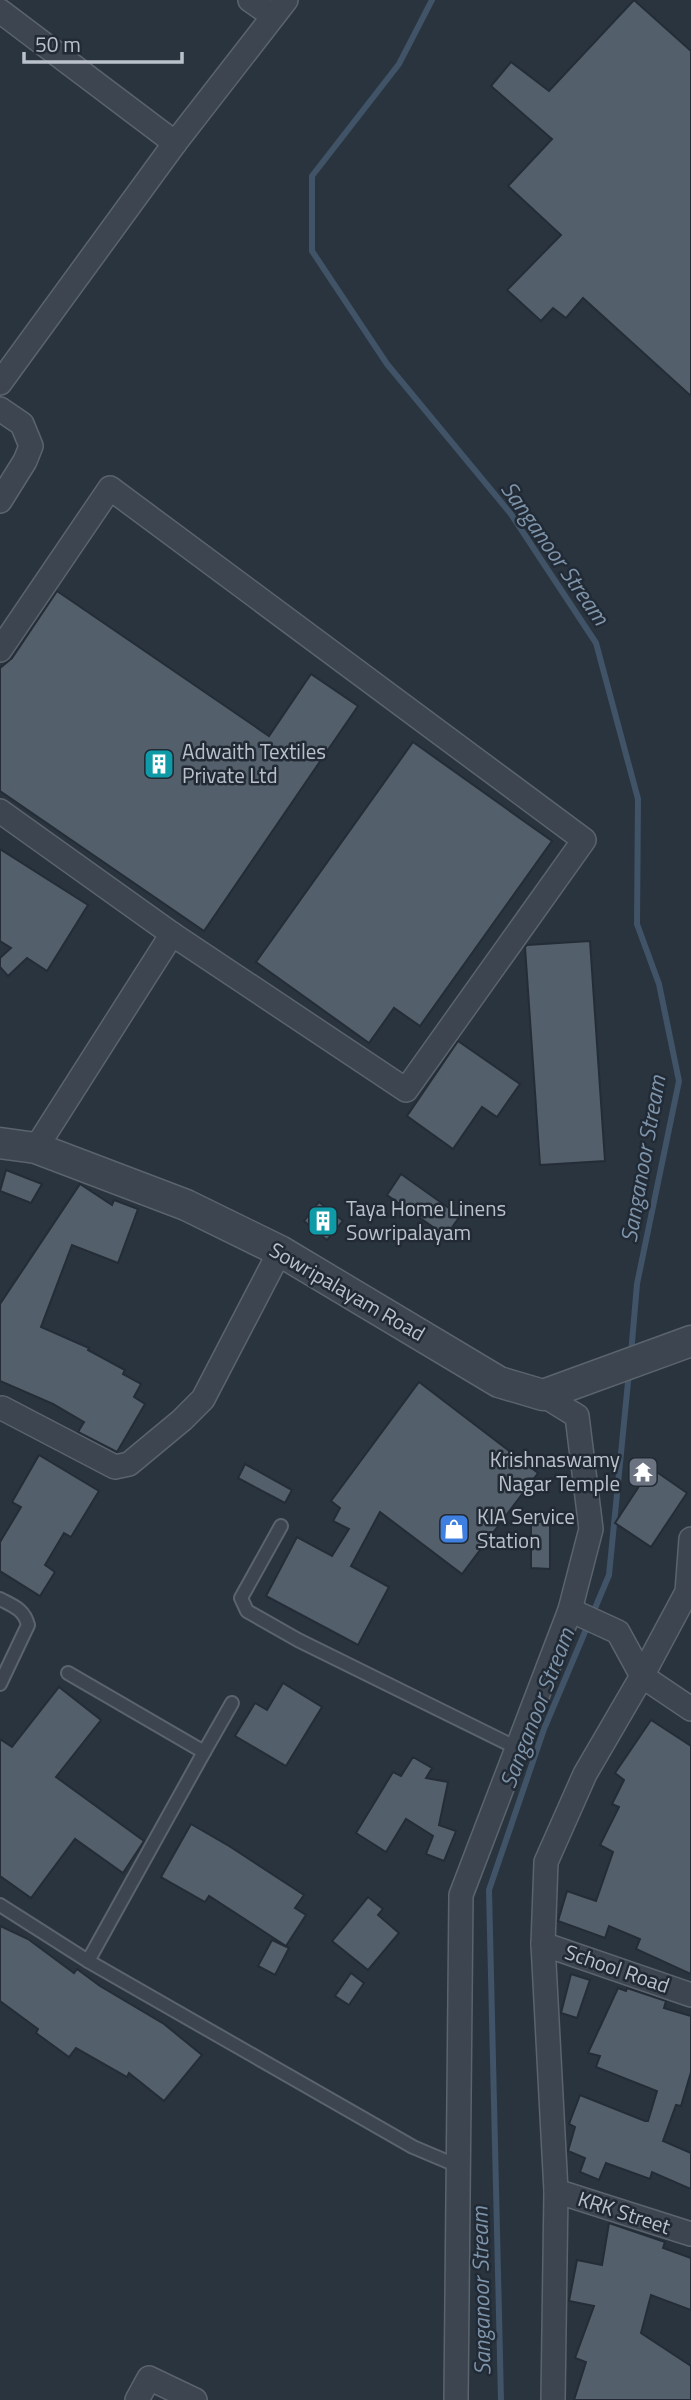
<svg xmlns="http://www.w3.org/2000/svg" width="691" height="2400" font-family="'Titillium Web',sans-serif">
	<style>
		.lines { fill: none; stroke-linecap: round; stroke-linejoin: round }
		.stream { stroke: #415367; stroke-width: 6 }
		.building { fill: #535f6a; stroke: #242d37; stroke-width: 2 }
		.service-casing { stroke: #5b646d; stroke-width: 16 }
		.minor-casing { stroke: #5b646d; stroke-width: 26 }
		.tertiary-casing { stroke: #5b646d; stroke-width: 33 }
		.service { stroke: #3d4650; stroke-width: 12 }
		.minor { stroke: #3d4650; stroke-width: 23 }
		.tertiary { stroke: #3d4650; stroke-width: 30 }
		.labels { text-anchor: middle; stroke-width: 5; stroke-linejoin: round; paint-order: stroke }
		.poi-label { font-size: 21px; fill: #bac1ca; stroke: #222b35; text-anchor: start }
		.street-label { font-size: 21px; fill: #bac1ca; stroke: #222b35 }
		.water-label { font-size: 23px; font-style: italic; fill: #7e94aa; stroke: #222b35 }
	</style>
	<rect width="100%" height="100%" fill="#29343f"/>
	<g class="lines">
		<g class="stream">
			<polyline points="432,0 399,64 312,176 312,251 387,364 511,514 596,643 638,799 637,924 659,984 679,1081 637,1284 631,1354"/>
			<polyline points="501,2400 489,1890 544,1729 609,1575 629,1372"/>
		</g>
	</g>
	<g class="building">
		<polygon points="634,0 691,51 691,396 583,298 566,318 553,308 541,321 507,290 561,235 508,186 552,139 491,86 511,62 549,91"/>
		<polygon points="57,591 269,736 311,674 358,706 204,931 0,791 0,668 12,658"/>
		<polygon points="413,742 552,841 420,1026 394,1008 369,1043 256,962"/>
		<polygon points="0,849 88,905 47,971 27,958 8,976 0,967 0,958 11,948 0,941"/>
		<polygon points="590,941 605,1161 540,1165 525,947 527,945"/>
		<polygon points="458,1041 520,1084 497,1117 482,1107 453,1149 407,1116"/>
		<polygon points="6,1170 42,1184 31,1203 0,1191"/>
		<polygon points="401,1174 460,1216 446,1236 387,1195"/>
		<polygon points="80,1184 112,1205 114,1200 138,1209 118,1263 72,1245 41,1327 89,1348 88,1350 125,1370 123,1374 141,1384 134,1397 145,1404 117,1452 78,1432 84,1422 53,1404 0,1381 0,1304"/>
		<polygon points="319,1202 343,1221 327,1240 304,1221"/>
		<polygon points="419,1382 538,1473 462,1574 380,1512 351,1566 389,1587 358,1645 266,1596 297,1537 332,1556 349,1529 333,1521 340,1508 331,1501"/>
		<polygon points="39,1455 99,1491 71,1537 64,1533 45,1565 55,1572 40,1596 0,1571 0,1542 21,1507 12,1502"/>
		<polygon points="245,1464 292,1490 285,1503 238,1478"/>
		<polygon points="651,1468 687,1493 651,1547 615,1523"/>
		<polygon points="531,1522 550,1522 550,1569 531,1568"/>
		<polygon points="283,1683 322,1707 286,1766 235,1736 255,1703 267,1710"/>
		<polygon points="59,1687 101,1720 56,1777 144,1841 123,1873 75,1839 31,1898 0,1876 0,1739 12,1747"/>
		<polygon points="651,1720 691,1746 691,1974 636,1949 640,1939 609,1926 605,1938 558,1921 567,1891 596,1901 613,1852 600,1845 619,1807 612,1804 624,1780 615,1773"/>
		<polygon points="413,1757 432,1768 426,1778 448,1782 439,1825 456,1831 444,1861 426,1854 433,1836 406,1819 386,1852 356,1833 393,1772 401,1776"/>
		<polygon points="191,1824 229,1846 304,1895 295,1908 306,1915 286,1946 209,1896 205,1902 161,1877"/>
		<polygon points="368,1897 383,1909 378,1915 399,1933 368,1970 332,1941"/>
		<polygon points="0,1926 28,1939 74,1973 77,1969 100,1986 164,2024 202,2055 164,2101 129,2073 127,2077 76,2048 69,2057 36,2033 38,2029 0,2001"/>
		<polygon points="272,1940 289,1948 275,1975 258,1966"/>
		<polygon points="351,1973 364,1983 349,2005 335,1996"/>
		<polygon points="571,1974 590,1980 577,2018 561,2013"/>
		<polygon points="618,1988 626,1991 627,1988 666,2001 664,2008 691,2016 691,2072 681,2106 676,2105 663,2141 691,2153 691,2189 652,2172 650,2179 606,2163 599,2180 580,2172 585,2158 568,2151 575,2127 569,2124 580,2095 645,2121 648,2121 657,2091 596,2067 600,2056 588,2053"/>
		<polygon points="609,2223 665,2242 663,2248 691,2258 691,2310 651,2295 641,2333 691,2366 691,2400 574,2400 586,2362 575,2358 594,2306 569,2301 577,2260 602,2265"/>
	</g>
	<g class="lines">
		<g class="service-casing">
			<g id="service">
				<polyline points="281,1526 241,1598 247,1611 298,1640 517,1748"/>
				<path d="M0,1599C13,1606 24,1609 28,1625L0,1684"/>
				<polyline points="68,1673 204,1752 88,1961"/>
				<polyline points="204,1752 232,1703"/>
				<polyline points="0,1905 88,1961 413,2147 458,2166"/>
			</g>
		</g>
		<g class="minor-casing">
			<g id="minor">
				<polyline points="250,0 273,16"/>
				<polyline points="0,11 175,143 286,0"/>
				<polyline points="0,383 175,143"/>
				<polyline points="0,409 22,424 31,446 25,461 0,501"/>
				<polyline points="0,650 110,488 584,840 406,1090 172,934 0,811"/>
				<polyline points="36,1148 172,934"/>
				<polyline points="2,1408 115,1467 129,1464 182,1420 203,1399 280,1251"/>
				<polyline points="570,1610 618,1632 642,1676 691,1709"/>
				<polyline points="543,1944 691,1995"/>
				<polyline points="556,2191 691,2234"/>
				<polyline points="137,2400 149,2378 195,2400"/>
				<polyline points="456,2400 461,1895 570,1610 591,1529 577,1416 543,1395"/>
				<polyline points="553,2400 556,2191 543,1944 546,1862 585,1774 642,1676 687,1592 691,1539"/>
			</g>
		</g>
		<g class="tertiary-casing">
			<polyline id="tertiary" points="0,1143 36,1148 186,1205 280,1251 499,1382 543,1395 691,1341"/>
		</g>
		<use href="#service" class="service"/>
		<use href="#minor" class="minor"/>
		<use href="#tertiary" class="tertiary"/>
	</g>
	<defs>
		<g id="building-square" transform="scale(1.575)"><rect x="-9" y="-9" width="18" height="18" rx="4" fill="#0f9aa8" stroke="#222b35"/><path d="M-4-6H4V6H1V3H-1V6H-4ZM-2.5-4.3h1.7v1.8h-1.7ZM.8-4.3h1.7v1.8H.8ZM-2.5-1h1.7V.8h-1.7ZM.8-1h1.7V.8H.8Z" fill="#fff"/></g>
		<g id="temple-square" transform="scale(1.575)"><rect x="-9" y="-9" width="18" height="18" rx="4" fill="#6b7280" stroke="#222b35"/><path d="M0-6L5-2H3V0L6.5 2.5H4V6H1.5V3h-3V6H-4V2.5H-6.5L-3 0V-2H-5Z" fill="#fff"/></g>
		<g id="shop-square" transform="scale(1.575)"><rect x="-9" y="-9" width="18" height="18" rx="4" fill="#3f7fe0" stroke="#222b35"/><path d="M-5-2.5h2.3a2.7 3.5 0 0 1 5.4 0H5L5.5 6h-11ZM-1.5-2.5h3a1.5 2.3 0 0 0-3 0Z" fill="#fff"/></g>
	</defs>
	<g fill-rule="evenodd">
		<use href="#building-square" x="159" y="764"/>
		<use href="#building-square" x="323" y="1221"/>
		<use href="#temple-square" x="643" y="1472"/>
		<use href="#shop-square" x="454" y="1529"/>
	</g>
	<g class="labels">
		<g class="poi-label">
			<text x="182" y="759">Adwaith Textiles<tspan x="182" dy="24">Private Ltd</tspan></text>
			<text x="346" y="1216">Taya Home Linens<tspan x="346" dy="24">Sowripalayam</tspan></text>
			<text x="620" y="1467" text-anchor="end">Krishnaswamy<tspan x="620" dy="24">Nagar Temple</tspan></text>
			<text x="477" y="1524">KIA Service<tspan x="477" dy="24">Station</tspan></text>
		</g>
		<g class="street-label">
			<text transform="translate(347 1292) rotate(30)" y="7">Sowripalayam Road</text>
			<text transform="translate(617 1969) rotate(19)" y="7">School Road</text>
			<text transform="translate(624 2213) rotate(18)" y="7">KRK Street</text>
		</g>
		<g class="water-label">
			<text transform="translate(555 553) rotate(55)" y="8">Sanganoor Stream</text>
			<text transform="translate(643 1159) rotate(-80)" y="8">Sanganoor Stream</text>
			<text transform="translate(537 1708) rotate(-69)" y="8">Sanganoor Stream</text>
			<text transform="translate(481 2291) rotate(-91)" y="8">Sanganoor Stream</text>
		</g>
	</g>
	<path d="M24 52v10h158v-10" fill="none" stroke="#bac1ca" stroke-width="3.5"/>
	<text x="35" y="52" font-size="21" fill="#bac1ca" stroke="#222b35" stroke-width="5" paint-order="stroke">50 m</text>
</svg>
